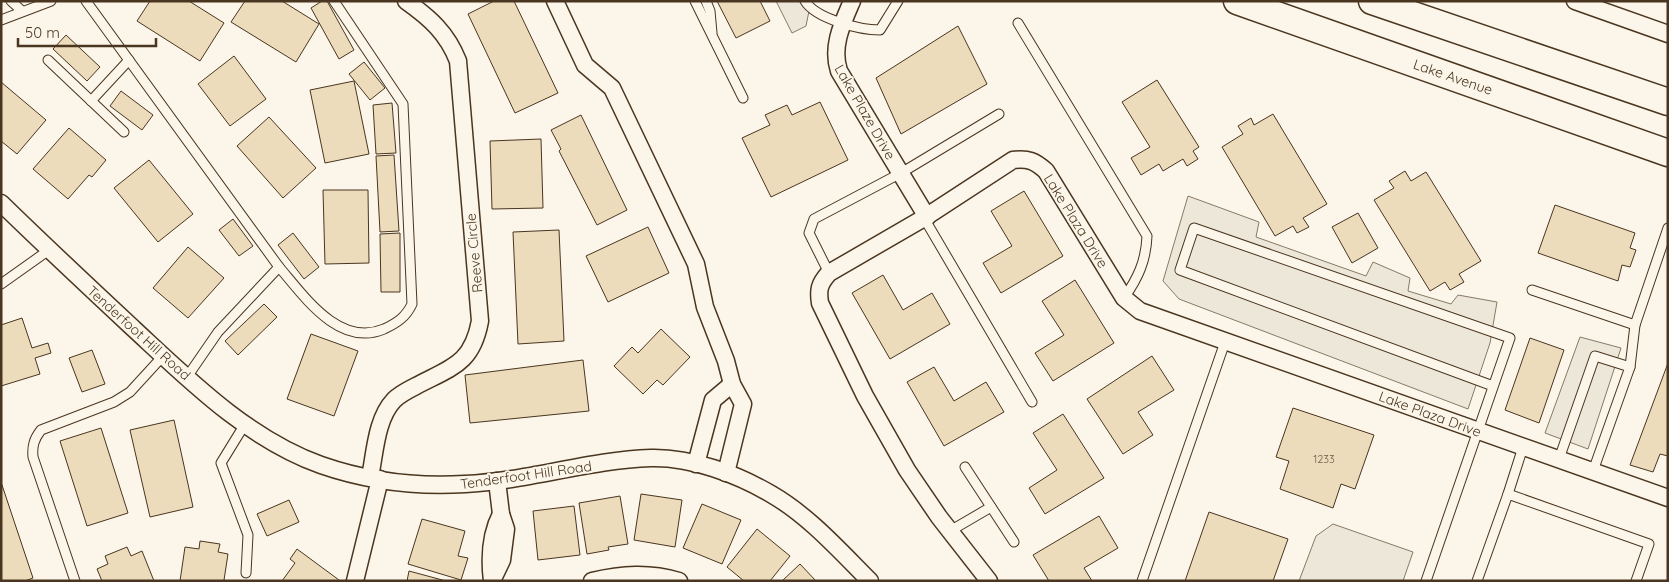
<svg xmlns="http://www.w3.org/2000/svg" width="1669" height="582" font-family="Quicksand,sans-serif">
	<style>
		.parking { fill: #ede7d9; stroke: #887966 }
		.building { fill: #ecdcbc; stroke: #4a3520 }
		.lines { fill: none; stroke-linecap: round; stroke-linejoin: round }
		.lane-casing { stroke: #4a3520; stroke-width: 11 }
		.street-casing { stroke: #4a3520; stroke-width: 19 }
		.primary-casing { stroke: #4a3520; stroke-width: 29 }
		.lane { stroke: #fbf6e9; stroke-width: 9 }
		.street { stroke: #fbf6e9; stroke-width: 16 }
		.primary { stroke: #fbf6e9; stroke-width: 26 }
		.labels { text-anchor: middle; stroke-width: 4; stroke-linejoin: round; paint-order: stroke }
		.number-label { font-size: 11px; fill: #725f47 }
		.street-label { font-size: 14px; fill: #4a3520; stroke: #fbf6e9 }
	</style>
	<rect width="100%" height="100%" fill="#fbf6e9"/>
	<g class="parking">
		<polygon points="776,1 811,1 806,26 792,33"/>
		<polygon points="1188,196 1259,222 1256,237 1366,276 1373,262 1410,278 1408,291 1451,304 1458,295 1497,302 1490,343 1468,409 1179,299 1163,281"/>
		<polygon points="1580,337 1621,348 1588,449 1545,433"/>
		<polygon points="1333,524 1413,552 1403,581 1299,581 1316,536"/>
	</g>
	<g class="building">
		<polygon points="150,1 189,1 224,23 200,61 137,21"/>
		<polygon points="245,1 282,1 319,24 296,62 231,22"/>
		<polygon points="322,1 327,1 354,50 339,59 311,8"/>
		<polygon points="494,1 514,1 558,93 515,113 468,14"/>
		<polygon points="717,1 760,1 770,21 736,38"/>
		<polygon points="958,26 987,84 901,134 876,78"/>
		<polygon points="66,35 100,67 87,81 53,49"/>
		<polygon points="234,56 266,99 230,126 198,84"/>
		<polygon points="364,62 385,88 370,100 349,74"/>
		<polygon points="1157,80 1199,147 1193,151 1198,159 1187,166 1183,159 1163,171 1159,164 1141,175 1131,158 1150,147 1122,102"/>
		<polygon points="354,81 369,154 325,163 310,90"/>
		<polygon points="1,82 46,120 17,154 1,141"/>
		<polygon points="121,91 153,115 142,130 110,106"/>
		<polygon points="820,102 848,160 771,197 742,138 770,125 765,115 787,105 792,115"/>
		<polygon points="392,103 396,153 376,154 373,105"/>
		<polygon points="1273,114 1327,204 1303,218 1309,227 1297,233 1293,226 1275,236 1222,147 1243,134 1238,126 1251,118 1254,125"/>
		<polygon points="581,115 627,210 597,225 559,151 561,149 551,130"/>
		<polygon points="269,117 316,168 283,198 237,146"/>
		<polygon points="69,128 106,160 92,177 89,175 68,199 33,169"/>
		<polygon points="541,139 543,208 492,209 490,141"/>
		<polygon points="394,155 399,231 380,232 376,156"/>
		<polygon points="149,160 193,214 158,242 114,188"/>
		<polygon points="1405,171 1411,181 1426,172 1481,261 1459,274 1464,282 1450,290 1445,282 1430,291 1374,200 1394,188 1389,181"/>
		<polygon points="323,190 368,190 369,263 325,264"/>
		<polygon points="1024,191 1063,256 1001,293 983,263 1012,246 991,211"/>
		<polygon points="1555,205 1635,233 1630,248 1636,250 1630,267 1622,265 1618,281 1538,253"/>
		<polygon points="1358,213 1378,248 1352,263 1332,227"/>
		<polygon points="233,219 253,246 239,256 219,230"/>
		<polygon points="648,227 669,273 608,302 586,256"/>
		<polygon points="559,230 564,341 518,344 513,232"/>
		<polygon points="293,233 319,267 304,279 278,245"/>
		<polygon points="400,233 400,292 381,292 380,234"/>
		<polygon points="188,247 224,278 188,318 153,288"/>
		<polygon points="883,275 903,310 932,293 950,324 890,359 852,293"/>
		<polygon points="1075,280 1114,343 1053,381 1035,353 1064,335 1042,301"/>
		<polygon points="264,304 277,317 238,355 225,341"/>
		<polygon points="22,318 32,348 48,343 51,353 35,358 40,374 1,386 1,325"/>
		<polygon points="661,329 690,357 663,385 657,380 643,394 614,366 632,347 638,353"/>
		<polygon points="311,334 358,351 334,416 287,399"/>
		<polygon points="1530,338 1564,350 1539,423 1505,410"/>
		<polygon points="92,350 105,384 82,392 69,358"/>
		<polygon points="1152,356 1174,390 1138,412 1153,435 1123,454 1087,399"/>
		<polygon points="583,360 589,411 470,423 465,375"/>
		<polygon points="1668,363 1668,456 1660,454 1653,472 1630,465"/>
		<polygon points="934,367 954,401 986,382 1004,412 944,446 907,382"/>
		<polygon points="1293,408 1374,435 1355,489 1341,484 1333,508 1280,489 1289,461 1276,457"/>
		<polygon points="1063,414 1104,478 1045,514 1029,488 1057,470 1033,433"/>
		<polygon points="174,420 193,507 150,517 130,430"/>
		<polygon points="101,428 128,513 87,526 60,441"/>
		<polygon points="1,482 33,578 25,581 1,581"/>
		<polygon points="641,494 682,500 675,547 634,540"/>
		<polygon points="620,496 628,544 608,547 609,550 587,554 579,503"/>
		<polygon points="289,500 299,522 267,536 257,514"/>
		<polygon points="702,504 741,520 722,564 683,548"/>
		<polygon points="574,506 580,555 538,560 533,511"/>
		<polygon points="1209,512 1288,539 1273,581 1185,581"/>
		<polygon points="1099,516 1118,548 1084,568 1092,581 1049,581 1033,555"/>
		<polygon points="422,519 465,531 458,556 468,558 461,580 408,564"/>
		<polygon points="757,529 790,556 770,581 744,581 727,567"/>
		<polygon points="200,541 220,544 218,552 228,554 224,580 227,581 180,581 185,547 199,549"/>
		<polygon points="127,547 131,556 142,551 154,581 102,581 97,569 108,564 105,556"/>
		<polygon points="297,549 339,580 339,581 282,581 295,563 290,559"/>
		<polygon points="800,564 816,581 782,581"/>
		<polygon points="409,571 446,581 407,581"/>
	</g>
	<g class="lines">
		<g class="lane-casing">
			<g id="lane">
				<polyline points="11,1 22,11"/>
				<polyline points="86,1 279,267 218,332 187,377"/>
				<polyline points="695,1 743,98"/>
				<polyline points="706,1 710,11 712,33"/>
				<path d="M805,1C816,19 860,30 880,30L898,1"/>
				<polyline points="1,20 51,1"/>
				<path d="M1018,23L1147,236C1146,261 1138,278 1124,298"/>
				<polyline points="48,60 124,132"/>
				<polyline points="91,101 129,60"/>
				<polyline points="924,218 1032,402"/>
				<path d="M279,267C304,296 339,348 384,329C397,323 406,317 412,304L403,104L334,1"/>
				<polyline points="829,273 809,233 814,219 901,173 999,114"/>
				<polyline points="1,284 49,250"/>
				<polyline points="1532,290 1635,325"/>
				<polyline points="245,424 221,463 248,535 246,573"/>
				<polyline points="1559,459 1595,356 1630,367"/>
				<polyline points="965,467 1014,542"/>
				<polyline points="1593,471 1630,367 1635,325 1668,228"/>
				<polyline points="1508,494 1523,447"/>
				<polyline points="950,531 991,507"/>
				<path d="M75,581L33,457C32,446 34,439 41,430L114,402L130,392L163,356"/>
				<polyline points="1142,581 1225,342"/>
				<polyline points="1426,581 1510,338 1194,228 1180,270 1493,386"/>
				<polyline points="1477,581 1508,494 1649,544 1636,581"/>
			</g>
		</g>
		<g class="street-casing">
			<g id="street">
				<polyline points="555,1 585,65 612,88 696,264 705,307 726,361 732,384 743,404 726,473"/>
				<path d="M852,1C842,24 831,47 839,71L927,217"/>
				<polyline points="1575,1 1668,34"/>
				<path d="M1,203C45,246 89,287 134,329C189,380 248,439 321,465C367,481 417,487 465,484C528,481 589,460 651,458C691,457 737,474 771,494C809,516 839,550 870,581"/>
				<polyline points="696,464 713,400 732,384"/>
				<path d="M370,477C375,453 376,419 394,400C400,394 408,390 416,386C452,367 472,364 480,321L458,61C447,33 430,18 406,1"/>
				<polyline points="355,581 380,479"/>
				<polyline points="492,581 502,560 506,529 501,514 497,481"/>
				<path d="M492,581C489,557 490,535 501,514"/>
				<path d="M592,581C622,574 649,572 679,581"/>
				<path d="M989,581L939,517L907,470L865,396L820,303C818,290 819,284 829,273L924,218L1013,160C1028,158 1035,161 1046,171L1124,298L1140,311L1668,498"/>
			</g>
		</g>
		<g class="primary-casing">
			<g id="primary">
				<polyline points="1237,1 1668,153"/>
				<polyline points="1372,1 1668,102"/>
			</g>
		</g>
		<use href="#lane" class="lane"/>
		<use href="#street" class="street"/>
		<use href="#primary" class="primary"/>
	</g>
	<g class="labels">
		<g class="number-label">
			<text x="1324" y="463">1233</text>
		</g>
		<g class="street-label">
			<text transform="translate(1453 77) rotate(19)" y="5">Lake Avenue</text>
			<text transform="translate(865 112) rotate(60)" y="5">Lake Plaze Drive</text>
			<text transform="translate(1076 221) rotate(58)" y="5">Lake Plaza Drive</text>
			<text transform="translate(474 253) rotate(-95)" y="5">Reeve Circle</text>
			<text transform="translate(139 333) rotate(42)" y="5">Tenderfoot Hill Road</text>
			<text transform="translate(1430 414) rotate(20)" y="5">Lake Plaza Drive</text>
			<text transform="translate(526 475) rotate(-8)" y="5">Tenderfoot Hill Road</text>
		</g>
	</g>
	<rect width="1669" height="582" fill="none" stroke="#4a3520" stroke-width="5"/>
	<path d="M18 38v8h138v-8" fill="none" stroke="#4a3520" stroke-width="2.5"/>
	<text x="25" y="38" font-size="15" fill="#4a3520" stroke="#fbf6e9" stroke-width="4" paint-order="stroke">50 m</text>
</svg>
